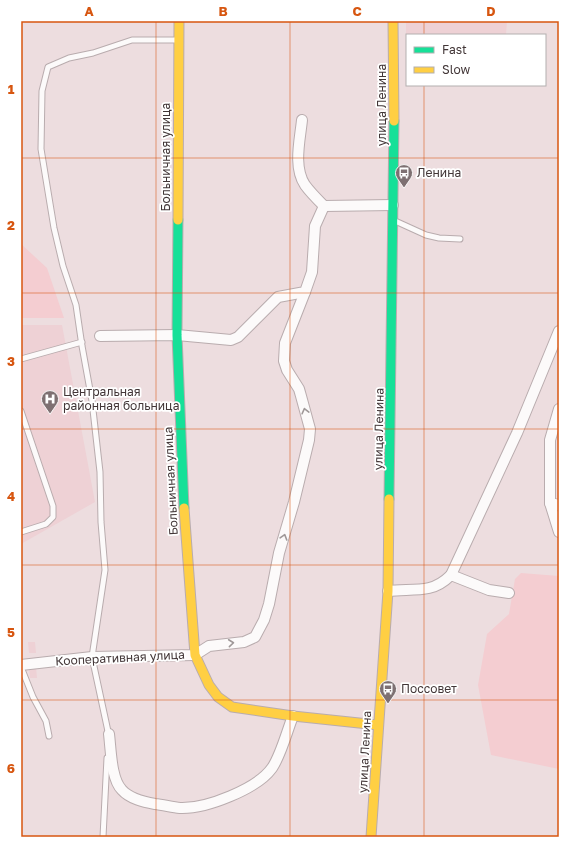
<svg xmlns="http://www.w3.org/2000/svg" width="580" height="858" font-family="'Golos Text',sans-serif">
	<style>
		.built { fill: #eed1d5 }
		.green { fill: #f4cdd1 }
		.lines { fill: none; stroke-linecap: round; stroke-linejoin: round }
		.lane-casing { stroke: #b9acae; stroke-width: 7 }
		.street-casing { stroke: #b9acae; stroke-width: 12 }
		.fast-casing { stroke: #b9acae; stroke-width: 11 }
		.slow-casing { stroke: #b9acae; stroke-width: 11 }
		.lane { stroke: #fcfafa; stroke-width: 5 }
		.street { stroke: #fcfafa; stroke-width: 10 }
		.fast { stroke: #16e098; stroke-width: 9 }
		.slow { stroke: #ffcf43; stroke-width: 9 }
		.oneway { stroke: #9f9898 }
		.grid { fill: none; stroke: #d75610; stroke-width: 1; stroke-opacity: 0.55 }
		.labels { text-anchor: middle; stroke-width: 3.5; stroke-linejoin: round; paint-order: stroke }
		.street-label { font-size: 12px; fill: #423637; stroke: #fff }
		.poi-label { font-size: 12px; fill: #423637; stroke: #fff; text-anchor: start }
		.neatline { fill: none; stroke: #d75610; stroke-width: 1.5 }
		.grid-label { font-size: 13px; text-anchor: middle; font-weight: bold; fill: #d75610 }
	</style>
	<rect width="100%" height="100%" fill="#eddddf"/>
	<g class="built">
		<polygon points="406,21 507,21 506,35 407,35 407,56 406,56"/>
		<polygon points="21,325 62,325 95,502 21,544"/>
		<polygon points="28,642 35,642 36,653 29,653"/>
		<polygon points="29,667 36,667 37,678 30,678"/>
	</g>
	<g class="green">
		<polygon points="21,244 47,268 64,318 21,318"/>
		<polygon points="521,573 559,576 559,769 491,755 478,685 487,634 509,614 515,579"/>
	</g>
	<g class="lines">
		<g class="lane-casing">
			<g id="lane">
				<polyline points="393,220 426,235 439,238 460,239"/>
				<polyline points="21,359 82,342"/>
				<polyline points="21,411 53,506 53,517 46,524 21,532"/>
				<polyline points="21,667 33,697 46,721 49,736"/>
				<polyline points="109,736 92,657 105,570 101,522 100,472 92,401 82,346 76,305 63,266 54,228 41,149 42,91 48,67 69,58 93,53 132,40 178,40"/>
				<polyline points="103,837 107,758"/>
			</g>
		</g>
		<g class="street-casing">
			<g id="street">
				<path d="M302,120C300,140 293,167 305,185C310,192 317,199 324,206L393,205"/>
				<polyline points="100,336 177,335 231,340 238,337 278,297 305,292 312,272 315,226 324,206"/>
				<polyline points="559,409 550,440 550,503 559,505"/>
				<polyline points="550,503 559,532"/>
				<polyline points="451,575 517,433 559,331"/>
				<path d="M388,591C401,589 416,591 429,588C438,586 445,581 451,575L489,590L509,593"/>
				<polyline points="21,665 92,657 195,655 209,646 244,642 255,637 264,620 269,604 279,553 294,502 309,440 310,429 301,396 299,389 287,370 284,361 285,343 305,292"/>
				<path d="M109,734C111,750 111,779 122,790C130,799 144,802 155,804C163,805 172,807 180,808C206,809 257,789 272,768C281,755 287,731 293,716"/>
			</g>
		</g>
		<g class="fast-casing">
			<g id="fast">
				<polyline points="178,220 177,335 184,508"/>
				<polyline points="389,499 394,121"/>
			</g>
		</g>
		<g class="slow-casing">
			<g id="slow">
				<polyline points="393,21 394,121"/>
				<polyline points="178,220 179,21"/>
				<polyline points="184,508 195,655 209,685 218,697 232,707 293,716 378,725"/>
				<polyline points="371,837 388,591 389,499"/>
			</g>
		</g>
		<use href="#lane" class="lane"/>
		<use href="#street" class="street"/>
		<use href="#fast" class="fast"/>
		<use href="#slow" class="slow"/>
	</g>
	<defs><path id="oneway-chevron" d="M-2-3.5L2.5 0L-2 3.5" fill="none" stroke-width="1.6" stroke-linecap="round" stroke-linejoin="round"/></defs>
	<g class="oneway">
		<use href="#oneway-chevron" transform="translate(305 411) rotate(-104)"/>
		<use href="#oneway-chevron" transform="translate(284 537) rotate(-73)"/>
		<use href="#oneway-chevron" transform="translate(231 643) rotate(-6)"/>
	</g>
	<path class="grid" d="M156,21V837M290,21V837M424,21V35M424,85V837M21,158H559M21,293H559M21,429H559M21,565H559M21,700H559"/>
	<defs>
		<g id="bus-pin" transform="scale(0.9)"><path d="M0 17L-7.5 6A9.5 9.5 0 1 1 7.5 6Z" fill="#7e7072" stroke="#fff"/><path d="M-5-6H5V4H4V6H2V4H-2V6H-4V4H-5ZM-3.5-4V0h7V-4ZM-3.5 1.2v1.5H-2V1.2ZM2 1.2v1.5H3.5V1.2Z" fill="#fff"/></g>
		<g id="hospital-pin" transform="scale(0.9)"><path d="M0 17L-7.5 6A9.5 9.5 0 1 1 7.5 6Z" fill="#7e7072" stroke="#fff"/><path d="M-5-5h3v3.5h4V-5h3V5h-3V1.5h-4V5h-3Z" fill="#fff"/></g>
	</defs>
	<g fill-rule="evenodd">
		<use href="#bus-pin" x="404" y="173"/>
		<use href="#hospital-pin" x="50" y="399"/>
		<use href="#bus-pin" x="388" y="689"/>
	</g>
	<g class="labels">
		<g class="street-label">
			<text transform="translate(382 105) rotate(-90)" y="4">улица Ленина</text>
			<text transform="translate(166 157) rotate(-90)" y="4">Больничная улица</text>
			<text transform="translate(379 429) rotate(-89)" y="4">улица Ленина</text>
			<text transform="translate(171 481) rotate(-93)" y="4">Больничная улица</text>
			<text transform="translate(120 658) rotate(-3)" y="4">Кооперативная улица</text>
			<text transform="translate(365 752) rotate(-87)" y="4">улица Ленина</text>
		</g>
		<g class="poi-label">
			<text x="417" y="177">Ленина</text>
			<text x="63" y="396">Центральная<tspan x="63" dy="14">районная больница</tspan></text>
			<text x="401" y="693">Поссовет</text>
		</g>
	</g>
	<rect width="580" height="858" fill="none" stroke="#ffffff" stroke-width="44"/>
	<rect x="406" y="34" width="140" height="52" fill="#ffffff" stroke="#b3afaf"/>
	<rect x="414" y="47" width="20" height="6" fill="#16e098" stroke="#b3afaf"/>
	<text x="442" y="54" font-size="12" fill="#423637">Fast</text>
	<rect x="414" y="67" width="20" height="6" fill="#ffcf43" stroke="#b3afaf"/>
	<text x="442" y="74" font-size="12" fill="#423637">Slow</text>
	<rect x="22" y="22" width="536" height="814" class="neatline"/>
	<g class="grid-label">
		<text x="89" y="16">A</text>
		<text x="223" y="16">B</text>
		<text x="357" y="16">C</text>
		<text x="491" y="16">D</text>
		<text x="11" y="94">1</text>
		<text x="11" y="230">2</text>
		<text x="11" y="366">3</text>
		<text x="11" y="501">4</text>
		<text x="11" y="637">5</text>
		<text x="11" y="773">6</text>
	</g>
</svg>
